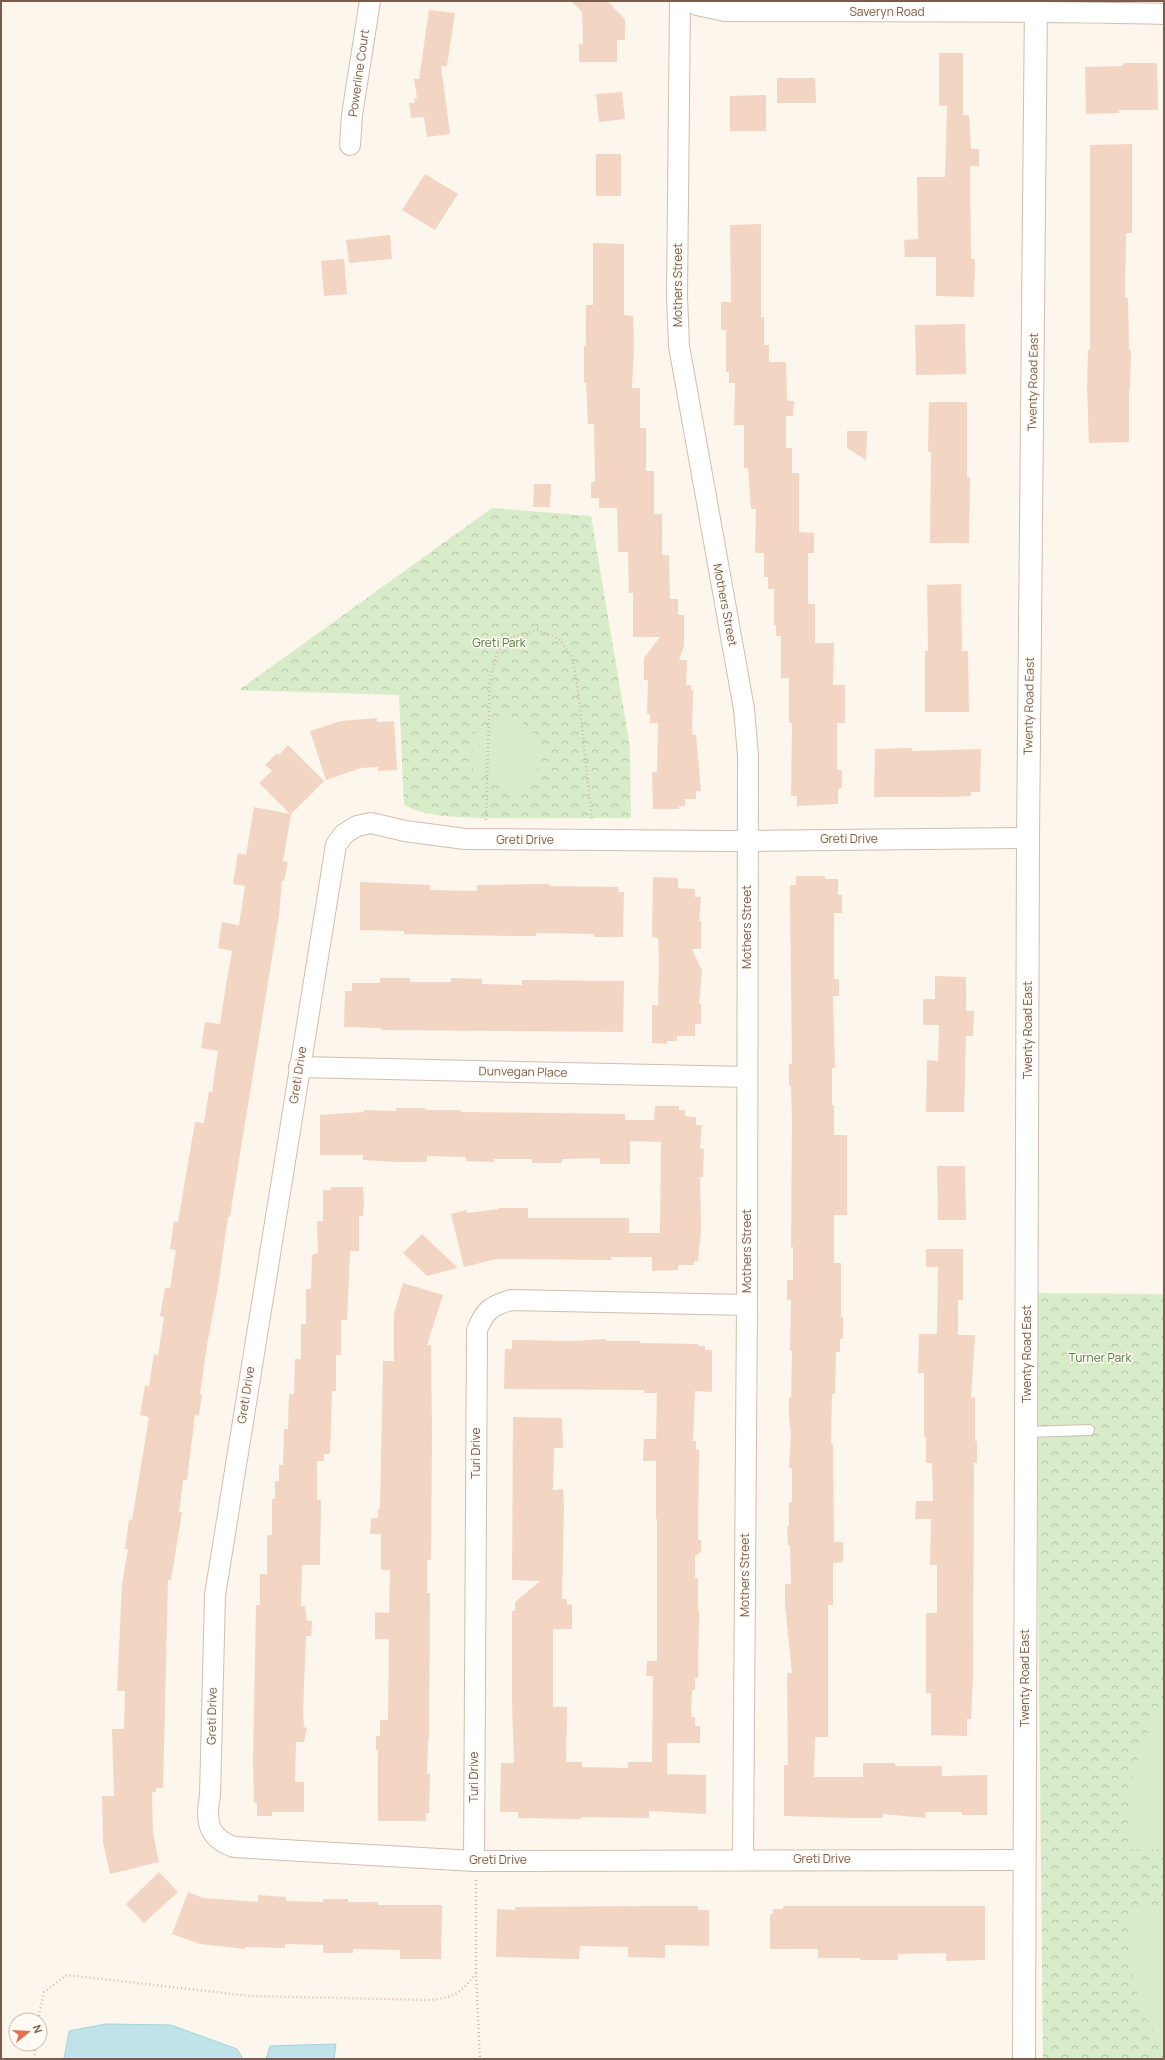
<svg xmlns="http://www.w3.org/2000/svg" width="1165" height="2060" font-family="Manrope,sans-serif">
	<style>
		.forest { fill: url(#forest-crowns) }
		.pitch { fill: #d8ecc9 }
		.water { fill: #bfe3e8; stroke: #a5d3da }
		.building { fill: #f3d5c3 }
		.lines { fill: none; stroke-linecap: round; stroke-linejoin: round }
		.service-casing { stroke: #d1beb0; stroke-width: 12 }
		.minor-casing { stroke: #d1beb0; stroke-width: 22 }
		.tertiary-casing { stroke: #d1beb0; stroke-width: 24 }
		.path { stroke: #d9b8a5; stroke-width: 2.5; stroke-dasharray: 1 3; stroke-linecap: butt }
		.service { stroke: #fff; stroke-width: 10 }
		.minor { stroke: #fff; stroke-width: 20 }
		.tertiary { stroke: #fff; stroke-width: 22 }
		.labels { text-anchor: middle; stroke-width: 3; stroke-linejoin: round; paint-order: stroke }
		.street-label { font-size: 12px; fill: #7a5c4d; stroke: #fffaf3 }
		.park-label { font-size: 12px; fill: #537a41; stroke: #fffaf3 }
	</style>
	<defs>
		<pattern id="forest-crowns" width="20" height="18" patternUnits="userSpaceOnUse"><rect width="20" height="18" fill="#d8ecc9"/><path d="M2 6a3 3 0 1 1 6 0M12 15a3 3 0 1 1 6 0" fill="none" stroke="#b4c2a5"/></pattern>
	</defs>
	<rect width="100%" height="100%" fill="#fdf6ec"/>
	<g class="forest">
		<path d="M492,508L591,516L630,747L631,818H480C456,817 426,817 404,805L399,695L239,690Z"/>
		<polygon points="1035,1293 1164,1294 1164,2059 1043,2059"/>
	</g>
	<g class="pitch">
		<polygon points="517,718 532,731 540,758 534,779 517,791 473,769 472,734 496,722"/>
		<path d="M1164,1700V1849H1128C1128,1835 1127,1820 1128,1805C1132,1769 1146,1732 1164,1700Z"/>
		<polygon points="1164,1906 1164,2050 1141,2009 1132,1970 1129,1907"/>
	</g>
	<g class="water">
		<polygon points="106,2024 171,2025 237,2049 243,2059 64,2059 69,2031"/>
		<polygon points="336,2044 334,2059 266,2059 270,2046"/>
	</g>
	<g class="building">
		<polygon points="571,1 607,1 625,19 625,40 617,40 617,62 579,62 579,44 583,44 582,12"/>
		<polygon points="429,10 455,13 447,66 441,66 450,134 427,137 424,117 411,118 409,103 415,103 414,98 417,98 414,79 419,79"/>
		<polygon points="939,53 963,53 963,115 969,115 971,149 979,149 979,166 970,166 971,259 975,259 974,297 936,296 936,257 905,257 904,240 918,239 917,177 945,177 947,106 939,106"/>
		<polygon points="1123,63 1157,63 1158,110 1119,110 1119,113 1086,114 1085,67 1123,66"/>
		<polygon points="777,78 815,78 816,103 777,103"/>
		<polygon points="622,92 625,119 599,122 596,94"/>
		<polygon points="766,95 766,131 730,131 730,96"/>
		<polygon points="1132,144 1132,233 1126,233 1125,298 1128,298 1129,350 1131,350 1130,389 1129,389 1129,442 1089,443 1087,389 1088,350 1090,350 1090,145"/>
		<rect x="596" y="154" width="25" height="42"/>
		<polygon points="425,174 458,194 435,230 402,210"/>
		<polygon points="761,224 761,317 764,317 764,345 769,345 769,362 786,362 787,401 794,401 793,416 786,416 786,448 792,448 792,473 799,473 799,532 814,533 814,553 808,553 808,604 815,604 815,643 834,643 833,685 845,685 845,723 837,723 837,770 842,770 842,788 838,789 838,804 797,806 797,796 791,796 792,723 789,723 789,678 781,678 781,636 776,636 776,625 774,625 774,589 768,589 768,577 764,577 764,553 755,553 756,509 751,509 748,468 744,468 744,425 734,425 735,383 729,383 729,372 726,372 726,330 721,330 721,302 731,302 730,225"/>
		<polygon points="390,235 392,259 349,263 346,240"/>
		<polygon points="593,243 624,244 624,315 633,316 634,346 632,388 640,388 640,428 646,428 646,471 654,471 654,514 662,514 662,555 669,555 670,599 678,599 678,615 684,615 684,646 679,660 687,660 686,685 691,685 691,690 693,690 692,730 693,735 696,735 701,791 696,791 696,799 685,799 685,806 679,806 679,809 653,809 652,772 657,772 658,723 650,723 650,714 647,714 648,680 644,680 644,658 660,637 633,637 633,593 629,593 628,552 618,552 617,508 599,508 599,498 591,498 591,482 595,482 594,424 588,424 586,383 584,383 584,346 586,346 586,305 593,305"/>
		<polygon points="344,259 347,294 324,296 321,261"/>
		<polygon points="965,324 966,374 916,375 915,325"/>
		<polygon points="929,402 967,402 967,477 970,477 969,543 930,543 931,452 928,452"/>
		<polygon points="847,431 867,431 866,460 847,448"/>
		<polygon points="534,484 551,484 550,507 533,507"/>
		<polygon points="961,584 962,651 968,651 969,712 925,712 925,651 928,651 927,585"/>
		<polygon points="377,718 377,722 394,721 397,770 378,771 378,767 361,768 326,780 310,731 341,721"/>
		<polygon points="288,745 324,781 291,814 283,861 288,862 284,881 282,881 279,915 233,1197 230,1217 228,1217 218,1287 207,1345 200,1394 202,1394 199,1416 195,1415 187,1480 183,1480 179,1512 182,1512 171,1580 168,1580 163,1788 156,1788 156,1792 152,1792 153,1833 159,1862 110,1874 103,1842 102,1796 114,1796 112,1729 124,1729 125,1691 117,1691 122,1584 128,1549 125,1549 129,1519 132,1520 149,1417 140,1415 145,1385 149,1386 154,1354 158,1355 164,1317 160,1316 165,1288 170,1288 176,1250 170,1249 174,1221 178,1222 195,1122 204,1123 209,1091 212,1092 218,1051 201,1048 205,1022 220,1024 225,991 232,951 218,948 222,922 239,925 245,886 233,884 238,853 246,855 254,807 290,814 259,783 272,771 265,765 277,753 279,755"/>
		<polygon points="912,748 912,751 981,749 980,792 971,792 971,796 948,797 874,797 875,749"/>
		<polygon points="796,876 825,876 825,879 838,879 838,895 842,895 842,913 834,913 834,979 839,979 839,996 833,996 835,1068 832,1068 832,1105 834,1105 834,1135 847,1135 847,1215 834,1215 834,1263 841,1263 841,1317 843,1317 843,1339 840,1339 840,1352 836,1352 835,1394 832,1394 831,1444 833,1444 834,1542 843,1542 843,1562 833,1563 833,1605 828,1605 828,1737 815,1737 814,1777 863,1777 863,1763 895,1763 895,1766 942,1766 942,1776 987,1775 987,1815 962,1815 962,1812 925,1812 926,1818 883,1814 883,1818 849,1818 784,1816 784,1765 788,1765 787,1673 792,1673 785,1605 785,1584 791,1584 790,1545 788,1545 787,1526 789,1526 789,1502 792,1502 792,1468 789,1468 791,1435 789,1417 789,1398 791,1398 792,1351 790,1351 791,1300 787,1300 787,1280 793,1280 793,1247 791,1247 792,1118 791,1086 789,1086 789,1064 792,1064 790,904 790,885 796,885"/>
		<polygon points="653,877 678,878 678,888 695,889 695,897 701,897 699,921 701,921 701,949 692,949 702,971 699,1004 701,1004 701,1024 695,1024 695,1036 677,1036 677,1041 667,1041 667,1044 652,1043 652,1005 658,1005 659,958 658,938 652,937"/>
		<polygon points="360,882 430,885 430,890 477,891 477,885 549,884 549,886 618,887 619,892 624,892 623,937 594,937 594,934 536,933 536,936 517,936 404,934 404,931 360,930"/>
		<polygon points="935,976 966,977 966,1011 974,1011 973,1036 966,1036 964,1112 926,1112 927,1060 938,1061 939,1025 923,1025 923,999 935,999"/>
		<polygon points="380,978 410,978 410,982 451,982 451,978 482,979 482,984 522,985 522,980 624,981 623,1032 381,1030 381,1028 344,1027 345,991 352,991 352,983 380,983"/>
		<polygon points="655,1106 679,1106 679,1110 685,1110 685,1116 696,1117 696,1125 702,1125 700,1148 704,1149 703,1177 700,1177 701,1230 698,1261 694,1261 694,1265 678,1265 678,1270 652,1271 652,1257 611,1257 611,1260 497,1259 464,1267 451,1214 466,1210 467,1213 499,1209 499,1208 528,1208 528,1218 629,1218 629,1233 660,1233 661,1142 630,1141 630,1164 600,1164 600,1158 562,1159 562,1163 532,1163 532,1159 494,1159 494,1162 466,1161 466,1157 427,1156 427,1162 396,1162 363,1160 363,1155 320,1155 320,1115 364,1112 364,1110 396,1111 396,1108 425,1108 425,1110 461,1110 461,1112 625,1114 625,1120 654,1120"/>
		<polygon points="937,1166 965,1166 966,1220 938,1220"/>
		<polygon points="331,1187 363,1187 364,1201 363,1216 359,1216 359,1251 350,1251 347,1320 341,1320 341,1355 336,1355 336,1391 332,1391 330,1454 324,1454 324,1461 317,1461 317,1500 321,1500 320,1565 302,1565 301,1606 305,1606 307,1621 312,1621 311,1636 306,1636 303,1713 304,1727 307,1728 304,1742 296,1742 295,1782 304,1782 304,1812 272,1812 272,1816 257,1816 257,1803 254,1803 253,1761 256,1605 260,1605 260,1574 267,1574 267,1535 272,1535 272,1499 275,1499 275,1481 279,1481 279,1465 283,1465 284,1429 288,1429 289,1394 294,1394 295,1359 301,1359 301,1324 306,1324 306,1289 311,1289 312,1255 318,1253 317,1221 323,1221 323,1190 331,1190"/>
		<polygon points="422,1234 458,1268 427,1276 403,1253"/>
		<polygon points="926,1249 963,1249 963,1300 958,1300 958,1335 975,1335 971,1398 975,1397 975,1441 977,1441 977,1463 974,1463 973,1676 971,1719 967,1719 967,1736 931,1735 931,1693 926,1693 926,1613 937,1613 937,1565 930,1565 931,1519 915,1519 916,1501 933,1501 932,1463 926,1463 926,1437 924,1437 924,1373 918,1373 919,1334 937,1334 938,1267 926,1267"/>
		<polygon points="403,1283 443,1295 427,1345 431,1345 432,1434 431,1560 427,1560 427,1593 430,1593 429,1740 428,1740 427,1774 430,1774 429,1813 426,1813 426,1821 378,1821 378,1750 376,1750 376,1736 380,1736 380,1720 388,1720 389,1639 375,1639 375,1612 389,1613 390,1570 381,1570 381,1534 370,1534 371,1518 378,1518 378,1509 380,1509 383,1361 394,1361 394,1313"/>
		<polygon points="606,1339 606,1341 640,1341 640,1343 698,1344 698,1346 705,1346 705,1350 712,1350 712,1392 695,1391 693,1441 696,1441 696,1450 699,1450 698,1540 701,1540 701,1552 695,1556 695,1578 698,1578 698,1610 699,1610 698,1678 695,1678 695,1690 692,1690 691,1717 695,1717 695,1726 700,1726 700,1743 667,1743 667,1774 706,1775 706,1814 649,1811 649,1818 581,1817 581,1819 518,1818 518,1812 500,1812 501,1763 514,1763 512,1702 512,1611 515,1611 515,1602 540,1581 512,1580 513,1417 562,1418 563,1448 554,1448 553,1490 563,1489 564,1507 562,1599 567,1599 567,1604 572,1605 572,1629 553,1629 553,1707 567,1707 566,1762 582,1762 582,1767 628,1768 628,1762 652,1762 653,1676 646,1676 647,1661 657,1661 657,1519 656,1519 656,1463 655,1461 643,1461 644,1439 656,1439 657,1393 644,1393 644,1390 504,1389 505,1349 512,1349 512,1340 574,1341"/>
		<polygon points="159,1872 178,1892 144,1923 126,1904"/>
		<polygon points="188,1892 203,1898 258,1902 258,1895 286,1897 286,1901 323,1902 323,1899 348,1899 348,1902 378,1902 378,1905 442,1905 441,1959 400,1959 400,1950 353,1949 353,1953 323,1953 323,1945 285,1944 285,1948 245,1947 245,1949 200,1944 172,1934"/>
		<polygon points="645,1906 698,1906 698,1910 709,1910 709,1946 665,1945 665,1958 628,1957 628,1947 580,1946 579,1959 496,1957 497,1909 515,1910 515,1907"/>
		<polygon points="783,1906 985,1906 985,1960 946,1961 946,1953 898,1954 898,1960 860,1960 860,1958 818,1958 818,1949 770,1949 770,1914 773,1914 773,1909 783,1909"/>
	</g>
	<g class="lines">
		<g class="service-casing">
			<polyline id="service" points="1026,1432 1089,1430"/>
		</g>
		<g class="minor-casing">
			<g id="minor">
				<polyline points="680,1 677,297 679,346 744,709 748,756 747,1305 743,1859"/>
				<path d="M692,1L697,5L725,11C872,12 1018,10 1164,14"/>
				<polyline points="350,145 352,115 370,1"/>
				<polyline points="299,1067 747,1077"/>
				<path d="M1025,1860L474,1861L234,1847C208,1838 205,1821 210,1796L215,1595L336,845L344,834L357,826L371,823L405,831L465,839L727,841L1028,838"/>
				<path d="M474,1861L477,1330C485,1310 491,1306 511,1300L747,1305"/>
			</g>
		</g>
		<g class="tertiary-casing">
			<polyline id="tertiary" points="1024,2059 1028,838 1036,1"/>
		</g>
		<g class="path">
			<polyline points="486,820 490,677 498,651 512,637 537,630 559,639 572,657 577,682 592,820"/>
			<polyline points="476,1880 476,1974 480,2059"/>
			<path d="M38,2020L44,1992L67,1975L250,1996L430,2000C456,1997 459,1994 476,1974"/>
			<polyline points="34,2059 36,2044"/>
		</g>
		<use href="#service" class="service"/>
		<use href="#minor" class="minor"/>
		<use href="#tertiary" class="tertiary"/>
	</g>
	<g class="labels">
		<g class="street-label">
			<text x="887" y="16">Saveryn Road</text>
			<text transform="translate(359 73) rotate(-82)" y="4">Powerline Court</text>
			<text transform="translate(678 285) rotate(-90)" y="4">Mothers Street</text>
			<text transform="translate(1033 382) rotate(-89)" y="4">Twenty Road East</text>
			<text transform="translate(725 605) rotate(79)" y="4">Mothers Street</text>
			<text transform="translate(1029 706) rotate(-89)" y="4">Twenty Road East</text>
			<text x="849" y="843">Greti Drive</text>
			<text x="525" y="844">Greti Drive</text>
			<text transform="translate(747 927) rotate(-90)" y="4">Mothers Street</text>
			<text transform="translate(1028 1030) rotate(-90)" y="4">Twenty Road East</text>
			<text transform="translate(523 1072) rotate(1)" y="4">Dunvegan Place</text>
			<text transform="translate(298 1075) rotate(-81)" y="4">Greti Drive</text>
			<text transform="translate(747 1251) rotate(-90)" y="4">Mothers Street</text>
			<text transform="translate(1027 1354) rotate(-90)" y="4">Twenty Road East</text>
			<text transform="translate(246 1395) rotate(-81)" y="4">Greti Drive</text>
			<text transform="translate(476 1453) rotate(-90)" y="4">Turi Drive</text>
			<text transform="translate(745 1575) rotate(-90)" y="4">Mothers Street</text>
			<text transform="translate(1025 1678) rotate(-90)" y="4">Twenty Road East</text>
			<text transform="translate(212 1716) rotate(-89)" y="4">Greti Drive</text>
			<text transform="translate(474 1777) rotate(-90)" y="4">Turi Drive</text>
			<text x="822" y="1863">Greti Drive</text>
			<text x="498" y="1864">Greti Drive</text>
		</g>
		<g class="park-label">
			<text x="499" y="647">Greti Park</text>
			<text x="1100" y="1362">Turner Park</text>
		</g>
	</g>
	<rect width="1165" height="2060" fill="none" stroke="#7a5c4d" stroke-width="4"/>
	<g transform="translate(28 2032) rotate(72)"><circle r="19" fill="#fffaf3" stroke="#cabbb1"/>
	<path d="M0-3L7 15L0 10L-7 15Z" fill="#e76f51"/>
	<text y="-6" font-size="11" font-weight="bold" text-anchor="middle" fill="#7a5c4d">N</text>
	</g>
</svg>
